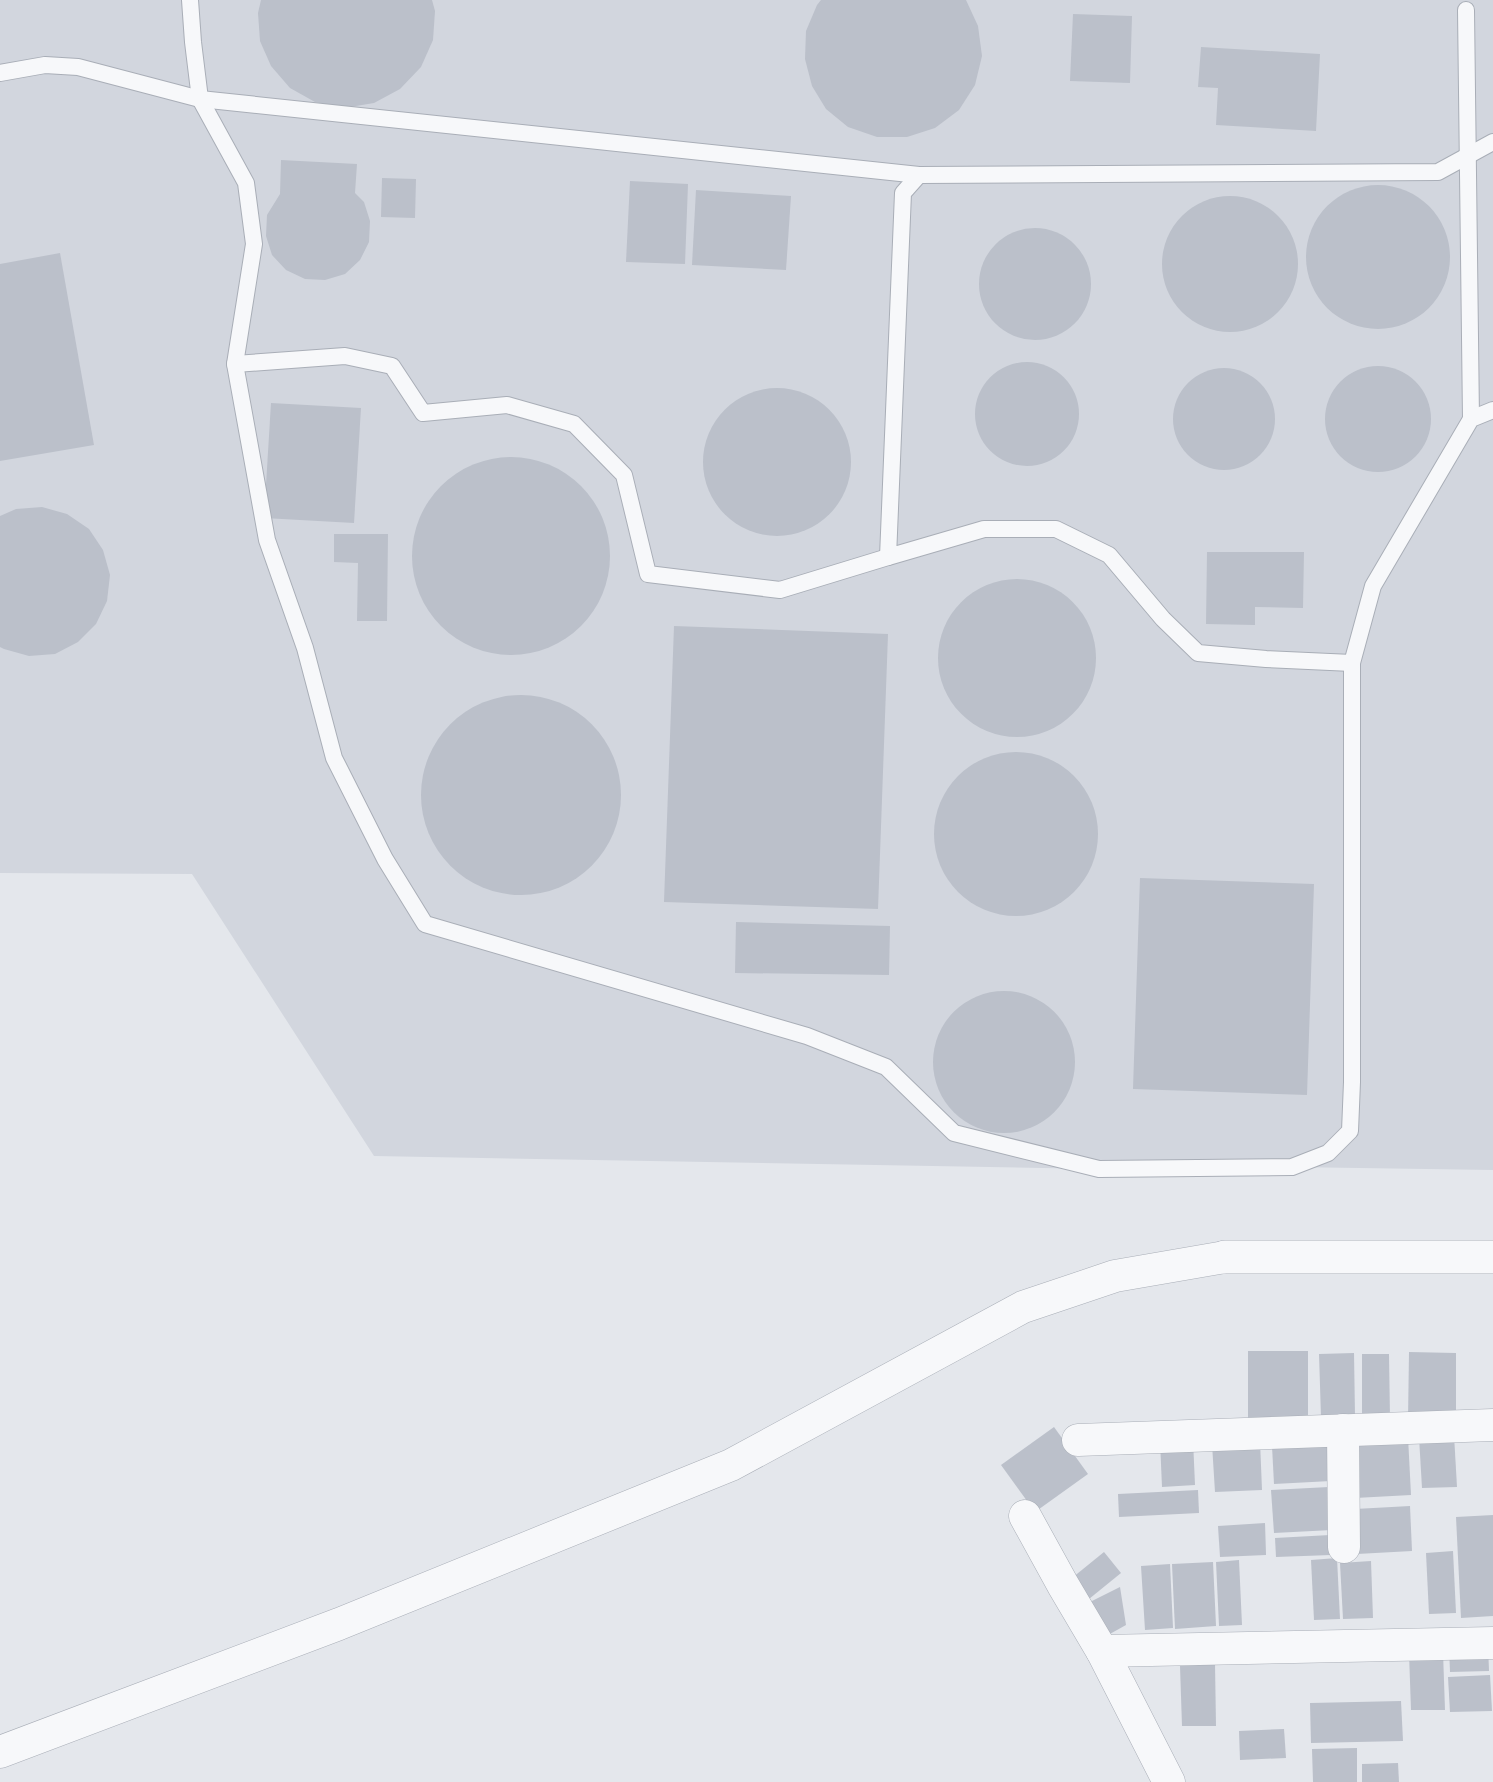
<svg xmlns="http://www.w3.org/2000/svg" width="1493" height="1782" font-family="Inter,sans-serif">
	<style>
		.built { fill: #d2d6de }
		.building { fill: #bbc0ca }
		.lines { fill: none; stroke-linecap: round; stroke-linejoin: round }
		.service-casing { stroke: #a9aeb7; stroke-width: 18 }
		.minor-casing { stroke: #a9aeb7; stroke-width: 33 }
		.tertiary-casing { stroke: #a9aeb7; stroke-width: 34 }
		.service { stroke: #f7f8fa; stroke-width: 16 }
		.minor { stroke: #f7f8fa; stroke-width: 32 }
		.tertiary { stroke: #f7f8fa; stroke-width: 33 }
	</style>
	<rect width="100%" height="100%" fill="#e4e7ec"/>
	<polygon class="built" points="0,0 1493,0 1493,1170 1292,1167 1099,1169 374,1156 192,874 0,873"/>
	<g class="building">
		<polygon points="261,0 432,0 435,11 433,40 421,67 400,89 374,103 344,108 315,102 290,88 271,66 260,41 258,13"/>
		<polygon points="821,0 966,0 978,26 982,56 975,85 959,110 935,128 907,137 877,137 848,127 826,109 812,86 805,59 806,31 817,5"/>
		<polygon points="1073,14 1132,16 1130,83 1070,81"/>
		<polygon points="1201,47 1320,54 1316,131 1216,125 1218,88 1198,87"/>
		<polygon points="281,160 357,164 355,193 364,202 370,221 369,242 360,260 345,274 325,280 305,279 286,270 272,255 266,236 267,215 280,194"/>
		<polygon points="382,178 416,179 415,218 381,217"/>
		<polygon points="630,181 688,184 685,264 626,262"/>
		<circle cx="1378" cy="257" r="72"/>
		<polygon points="696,190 791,196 786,270 692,265"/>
		<circle cx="1230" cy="264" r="68"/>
		<circle cx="1035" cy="284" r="56"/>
		<polygon points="60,253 94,445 0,461 0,264"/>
		<circle cx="1027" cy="414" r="52"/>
		<circle cx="1378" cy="419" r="53"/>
		<circle cx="1224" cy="419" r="51"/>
		<circle cx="777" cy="462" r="74"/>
		<polygon points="271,403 361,408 354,523 264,518"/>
		<circle cx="511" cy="556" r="99"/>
		<polygon points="42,507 67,514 89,529 103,550 110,575 107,601 96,624 78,642 55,654 29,656 4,649 0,647 0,516 16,509"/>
		<polygon points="334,534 388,534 387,621 357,621 358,563 334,562"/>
		<polygon points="1207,552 1304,552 1303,608 1255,607 1255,625 1206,624"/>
		<circle cx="1017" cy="658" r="79"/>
		<polygon points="674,626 888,634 878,909 664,902"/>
		<circle cx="521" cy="795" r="100"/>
		<circle cx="1016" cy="834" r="82"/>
		<polygon points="1140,878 1314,884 1307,1095 1133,1089"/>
		<polygon points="736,922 890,926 889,975 735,973"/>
		<circle cx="1004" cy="1062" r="71"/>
		<rect x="1248" y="1351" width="60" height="69"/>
		<polygon points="1409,1352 1456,1353 1456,1420 1408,1420"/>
		<polygon points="1354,1353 1355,1416 1321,1417 1319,1354"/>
		<polygon points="1362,1354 1389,1354 1390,1419 1362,1420"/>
		<polygon points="1054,1427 1088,1474 1035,1512 1001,1465"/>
		<polygon points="1454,1435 1457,1487 1422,1488 1419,1437"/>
		<polygon points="1408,1437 1411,1495 1355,1498 1352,1440"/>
		<polygon points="1193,1440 1195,1485 1162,1487 1160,1441"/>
		<polygon points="1260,1441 1262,1490 1215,1492 1212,1444"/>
		<polygon points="1329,1443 1331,1481 1274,1484 1272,1446"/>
		<polygon points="1329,1487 1332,1530 1274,1533 1271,1490"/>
		<polygon points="1198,1490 1199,1513 1119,1517 1118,1494"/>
		<polygon points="1410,1506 1412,1551 1357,1554 1355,1509"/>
		<polygon points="1493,1515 1493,1616 1461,1618 1456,1517"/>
		<polygon points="1265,1523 1266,1555 1220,1557 1218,1526"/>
		<polygon points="1330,1535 1331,1555 1276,1557 1275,1538"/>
		<polygon points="1453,1551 1456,1613 1429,1614 1426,1553"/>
		<polygon points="1104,1552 1121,1573 1089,1599 1072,1578"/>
		<polygon points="1337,1558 1340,1619 1314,1620 1311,1560"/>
		<polygon points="1239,1560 1242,1625 1219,1626 1216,1562"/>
		<polygon points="1371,1561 1373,1618 1343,1619 1340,1563"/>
		<polygon points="1213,1562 1216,1626 1175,1629 1172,1564"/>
		<polygon points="1170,1564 1173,1628 1145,1630 1141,1566"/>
		<polygon points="1120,1587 1126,1625 1108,1635 1090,1602"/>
		<polygon points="1488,1645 1489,1671 1450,1672 1449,1646"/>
		<polygon points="1443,1652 1445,1710 1411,1710 1409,1653"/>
		<polygon points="1215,1664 1216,1726 1182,1726 1180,1666"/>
		<polygon points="1490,1675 1492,1711 1450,1712 1448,1677"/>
		<polygon points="1401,1701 1403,1741 1311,1743 1310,1703"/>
		<polygon points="1284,1729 1286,1758 1240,1760 1239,1731"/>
		<polygon points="1357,1748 1357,1782 1313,1782 1312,1749"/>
		<polygon points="1398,1763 1399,1782 1362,1782 1362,1764"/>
	</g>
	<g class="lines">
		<g class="service-casing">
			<g id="service">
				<polyline points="190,0 193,42 200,99 246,183 254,244 235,364 267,540 305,648 334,758 385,859 425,924 807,1036 886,1067 954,1133 1099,1169 1292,1167 1328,1153 1350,1131 1352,1082 1352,663"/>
				<polyline points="1466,10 1471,419"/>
				<polyline points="0,73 45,65 78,67 200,99 919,175"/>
				<polyline points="1493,142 1438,172 919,175 903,193 888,557 984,529 1056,529 1109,555 1163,619 1198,653 1266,659 1352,663 1373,586 1471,419 1493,410"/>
				<polyline points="235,364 345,356 392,366 423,413 507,405 574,424 624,475 648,574 780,590 888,557"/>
			</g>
		</g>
		<g class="minor-casing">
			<g id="minor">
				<polyline points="1343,1430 1344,1547"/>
				<polyline points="1078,1440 1493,1425"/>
				<polyline points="1025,1516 1063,1585 1102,1651 1169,1782"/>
				<polyline points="1102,1651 1493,1643"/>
				<polyline points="0,1752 339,1624 731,1465 1023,1307 1115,1276 1225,1257"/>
			</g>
		</g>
		<g class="tertiary-casing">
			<polyline id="tertiary" points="1225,1257 1493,1257"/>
		</g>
		<use href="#service" class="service"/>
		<use href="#minor" class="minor"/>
		<use href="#tertiary" class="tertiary"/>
	</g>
</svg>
